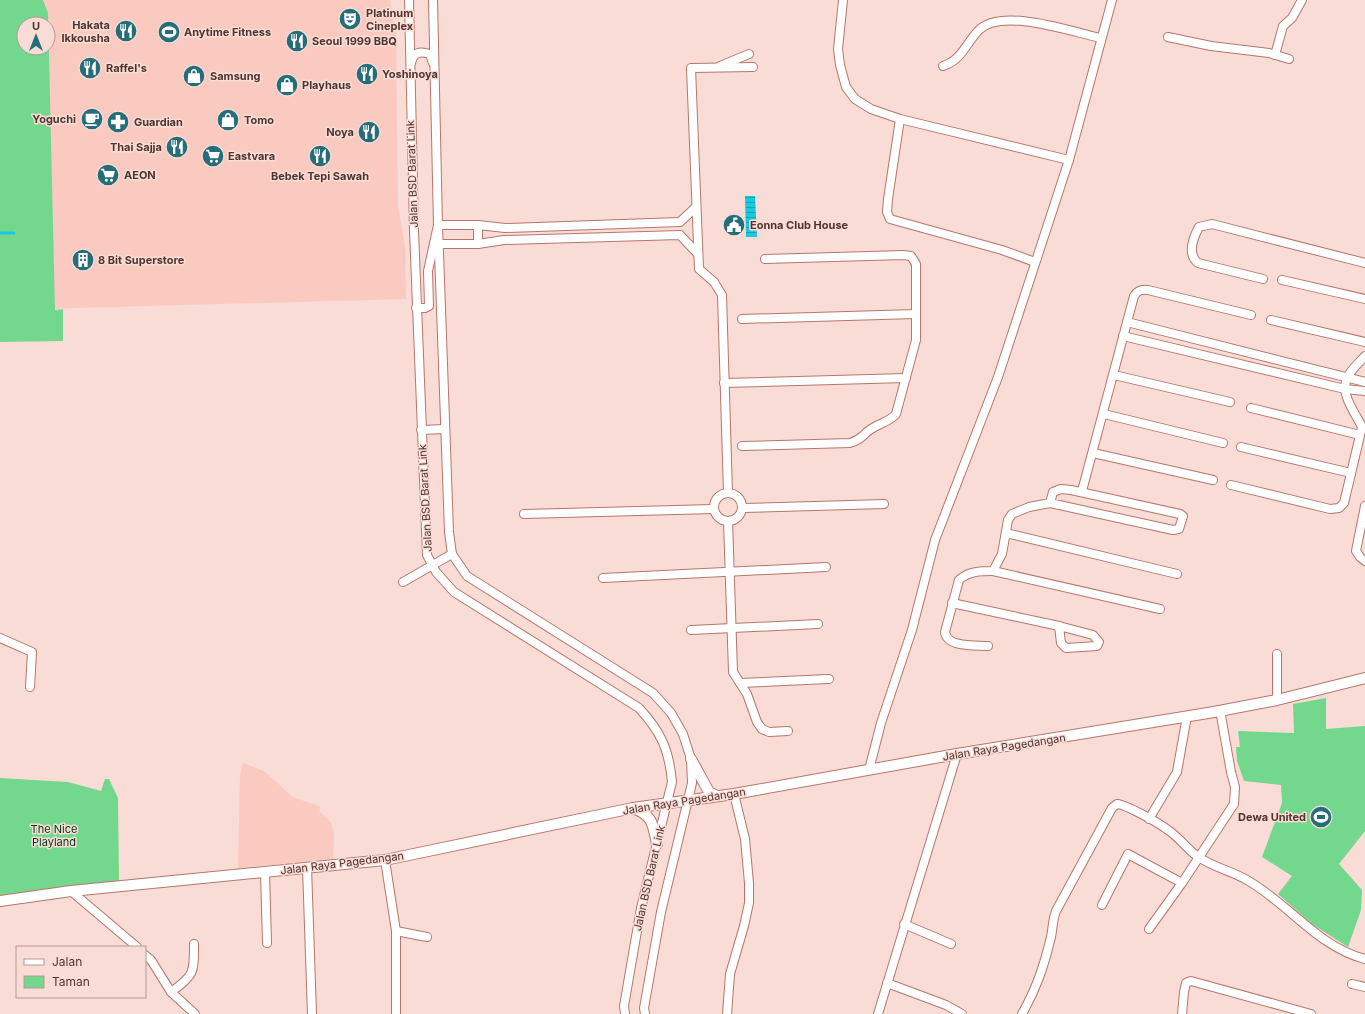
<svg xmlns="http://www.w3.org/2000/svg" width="1365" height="1014" font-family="Inter,sans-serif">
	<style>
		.built { fill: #facac1 }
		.park { fill: #74d78e; fill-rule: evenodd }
		.water { fill: url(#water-rules) }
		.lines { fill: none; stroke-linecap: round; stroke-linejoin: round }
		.stream { stroke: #1ac8e1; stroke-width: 3 }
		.minor-casing { stroke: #b7766a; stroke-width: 10 }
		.tertiary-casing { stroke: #b7766a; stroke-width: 12 }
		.minor { stroke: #fff; stroke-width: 8 }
		.tertiary { stroke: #fff; stroke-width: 10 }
		.labels { text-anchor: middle; stroke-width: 3; stroke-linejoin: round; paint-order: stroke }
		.poi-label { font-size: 11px; font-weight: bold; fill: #50342f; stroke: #f9dcd6; text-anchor: start }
		.street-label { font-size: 11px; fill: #50342f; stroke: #f9dcd6 }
		.park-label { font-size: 11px; fill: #013515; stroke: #f9dcd6 }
	</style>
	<defs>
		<pattern id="water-rules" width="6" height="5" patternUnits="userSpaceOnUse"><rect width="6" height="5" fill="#1ac8e1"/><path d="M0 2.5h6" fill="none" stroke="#1aa3b7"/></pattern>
	</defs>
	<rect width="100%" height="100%" fill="#f9dcd6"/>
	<g class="built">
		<polygon points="32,0 390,0 396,34 398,206 405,246 406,299 40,309 48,24"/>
		<polygon points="243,763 264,771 293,797 321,807 319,811 331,822 334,834 333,859 238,868 240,774"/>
	</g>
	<g class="park">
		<path d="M0,0H43L48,13L55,310L63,309V341L0,342ZM24,24H48V48H24Z"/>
		<polygon points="1326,698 1326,729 1365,726 1365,831 1339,864 1362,890 1361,910 1348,947 1312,924 1278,894 1292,876 1262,857 1282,803 1281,785 1244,781 1237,761 1236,747 1240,747 1238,731 1294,733 1293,704"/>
		<polygon points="0,778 68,782 101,791 105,779 109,779 118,798 119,881 0,898"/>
	</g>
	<polygon class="water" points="745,196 755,196 757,237 746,237"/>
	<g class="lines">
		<polyline class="stream" points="0,233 14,233"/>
		<g class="minor-casing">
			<g id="minor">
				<path d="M409,0L414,231L427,555L436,572L454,592L639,708C661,732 669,749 672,782L641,908L624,1006L625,1014"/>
				<polyline points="433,0 438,225 449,532 452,554 467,576 653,693 671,713 683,734 691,759 692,783 661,912 644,1008 645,1014"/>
				<polyline points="843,0 838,49 840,65 846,87 855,99 871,109 900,119 1069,160"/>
				<polyline points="1168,37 1211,46 1269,53 1289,59"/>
				<polyline points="1275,55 1283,26 1292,18 1302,0"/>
				<path d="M411,63C414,52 419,51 430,54L433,63"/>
				<polyline points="720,66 749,54"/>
				<path d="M943,66C962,60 966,43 979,30C1002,7 1072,32 1101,38"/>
				<polyline points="900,119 888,199 887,212 890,219 1002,250 1035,262"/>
				<polyline points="438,244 478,244 504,240 680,235 698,254"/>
				<polyline points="478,244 478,225"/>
				<path d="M1263,279L1198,263C1187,254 1193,238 1199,227L1212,224L1365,263"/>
				<polyline points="1282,280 1365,299"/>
				<polyline points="416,308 425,308 429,306 428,271 438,225 478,225 505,228 680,222 696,207"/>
				<polyline points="742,319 916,314"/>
				<polyline points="1271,320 1365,342"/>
				<polyline points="1127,322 1365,382"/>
				<polyline points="1123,336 1345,389 1365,391"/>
				<polyline points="1114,375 1230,402"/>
				<polyline points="724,383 906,378"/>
				<polyline points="1251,408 1360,435"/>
				<polyline points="1104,414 1223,443"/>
				<polyline points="421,430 445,429"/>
				<path d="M742,446L850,443C863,439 862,435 871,429C880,423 889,422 896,414L916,340V264L911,256L903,255L765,259"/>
				<polyline points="1241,447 1351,473"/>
				<polyline points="1093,453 1213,480"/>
				<path d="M1231,485L1330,509L1339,508L1344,503L1362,427C1355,412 1340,395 1347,378C1351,369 1359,363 1365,356"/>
				<path d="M1082,491L1134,296C1138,290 1142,289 1148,290L1251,315"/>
				<polyline points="728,493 722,295 714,282 699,269 691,68 753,67"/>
				<circle cx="728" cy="507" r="14"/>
				<polyline points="1365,506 1356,551 1360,557 1365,561"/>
				<polyline points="743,508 884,504"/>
				<polyline points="524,514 714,509"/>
				<polyline points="728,521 733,672 747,694 757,722 762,729 769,732 788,731"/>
				<polyline points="1006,533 1177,574"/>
				<polyline points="993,571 1160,609"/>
				<polyline points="603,578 826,567"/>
				<polyline points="403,582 452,554"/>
				<polyline points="952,603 1059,626"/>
				<polygon points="1059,626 1093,635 1099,642 1097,646 1066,648 1061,643"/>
				<polyline points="691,630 818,624"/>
				<polyline points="0,638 32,652 30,687"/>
				<path d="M988,646C976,645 947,648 945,632L959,580C969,571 981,571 993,571L1002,554L1008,520L1012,514L1029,507L1050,503L1173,530L1179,529L1183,516L1180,514L1071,490L1061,489L1053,492L1050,503"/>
				<polyline points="740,683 829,679"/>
				<polyline points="1277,700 1277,654"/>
				<polyline points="869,770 881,723 912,630 935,540 998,377 1069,160 1112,0"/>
				<polyline points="1149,819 1177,772 1187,716"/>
				<polyline points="385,860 396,931 396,1014"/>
				<polyline points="307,867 312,1014"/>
				<polyline points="265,872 267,943"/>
				<polyline points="71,891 137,947"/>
				<polyline points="1102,905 1128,854 1182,883"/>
				<polyline points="904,924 951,944"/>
				<polyline points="1149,929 1182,883 1234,804 1235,787 1231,772 1220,710"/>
				<polyline points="396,931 427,937"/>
				<polyline points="145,955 151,960 171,992 195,1014"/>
				<polyline points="887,983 946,1005 962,1014"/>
				<polyline points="1352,984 1365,987"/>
				<path d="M171,992C195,975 194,972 194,944"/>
				<polyline points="727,1014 730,974 744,926 749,903 749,883 745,839 734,794"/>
				<polyline points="878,1014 957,754"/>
				<path d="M1022,1014C1036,989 1043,969 1050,941C1053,931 1052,921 1056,911L1112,808L1117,804C1127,805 1159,823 1168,830C1179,837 1187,849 1197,856C1212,867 1232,871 1247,880C1288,903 1318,947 1365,959"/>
				<polyline points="1182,1014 1184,992 1186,983 1191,981 1311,1014"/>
			</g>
		</g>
		<g class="tertiary-casing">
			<g id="tertiary">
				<polyline points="691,759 709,792 717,796"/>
				<path d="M633,808C653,815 653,825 657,844"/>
				<polyline points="0,901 71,891 385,860 633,808 734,794 957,754 1214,712 1277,700 1365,678"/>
			</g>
		</g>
		<use href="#minor" class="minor"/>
		<use href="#tertiary" class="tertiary"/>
	</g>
	<defs>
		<g id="theatre-disc" transform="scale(1.15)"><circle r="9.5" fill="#256d79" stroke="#f9dcd6"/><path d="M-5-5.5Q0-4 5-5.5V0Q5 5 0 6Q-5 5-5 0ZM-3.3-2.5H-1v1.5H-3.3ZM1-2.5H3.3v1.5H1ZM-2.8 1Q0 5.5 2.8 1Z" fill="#fff"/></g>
		<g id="restaurant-disc" transform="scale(1.15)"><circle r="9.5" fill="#256d79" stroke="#f9dcd6"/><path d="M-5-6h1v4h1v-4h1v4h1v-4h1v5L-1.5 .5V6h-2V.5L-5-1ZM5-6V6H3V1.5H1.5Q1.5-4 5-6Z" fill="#fff"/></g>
		<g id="stadium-disc" transform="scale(1.15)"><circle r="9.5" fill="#256d79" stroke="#f9dcd6"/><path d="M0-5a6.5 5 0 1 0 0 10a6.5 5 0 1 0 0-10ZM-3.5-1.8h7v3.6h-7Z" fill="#fff"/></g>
		<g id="shop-disc" transform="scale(1.15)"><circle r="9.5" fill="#256d79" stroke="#f9dcd6"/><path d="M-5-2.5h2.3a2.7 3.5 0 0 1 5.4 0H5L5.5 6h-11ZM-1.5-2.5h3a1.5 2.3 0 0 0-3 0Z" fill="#fff"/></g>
		<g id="cafe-disc" transform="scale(1.15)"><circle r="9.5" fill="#256d79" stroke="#f9dcd6"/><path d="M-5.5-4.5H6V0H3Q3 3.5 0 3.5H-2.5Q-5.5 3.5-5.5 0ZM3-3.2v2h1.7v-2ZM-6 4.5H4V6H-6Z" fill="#fff"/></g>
		<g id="pharmacy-disc" transform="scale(1.15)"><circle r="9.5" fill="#256d79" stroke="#f9dcd6"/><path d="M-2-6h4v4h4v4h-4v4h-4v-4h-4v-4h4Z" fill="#fff"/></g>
		<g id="supermarket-disc" transform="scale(1.15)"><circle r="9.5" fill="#256d79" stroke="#f9dcd6"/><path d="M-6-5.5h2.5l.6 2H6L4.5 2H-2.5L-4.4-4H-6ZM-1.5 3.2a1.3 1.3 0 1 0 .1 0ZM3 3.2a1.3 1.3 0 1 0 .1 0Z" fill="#fff"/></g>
		<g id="civic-disc" transform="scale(1.15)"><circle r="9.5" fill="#256d79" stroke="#f9dcd6"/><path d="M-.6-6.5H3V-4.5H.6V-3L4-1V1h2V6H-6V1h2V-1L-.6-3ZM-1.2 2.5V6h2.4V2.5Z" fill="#fff"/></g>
		<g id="building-disc" transform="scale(1.15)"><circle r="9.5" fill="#256d79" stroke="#f9dcd6"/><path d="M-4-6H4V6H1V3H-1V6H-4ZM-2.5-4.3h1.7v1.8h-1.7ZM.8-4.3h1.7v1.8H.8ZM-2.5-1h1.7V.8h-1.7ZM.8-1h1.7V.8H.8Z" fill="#fff"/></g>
	</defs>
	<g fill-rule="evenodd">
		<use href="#theatre-disc" x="350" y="19"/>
		<use href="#restaurant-disc" x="126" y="31"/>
		<use href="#stadium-disc" x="169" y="32"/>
		<use href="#restaurant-disc" x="297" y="41"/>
		<use href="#restaurant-disc" x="90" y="68"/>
		<use href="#restaurant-disc" x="367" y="74"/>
		<use href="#shop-disc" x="194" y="76"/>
		<use href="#shop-disc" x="287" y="85"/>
		<use href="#cafe-disc" x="92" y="119"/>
		<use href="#shop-disc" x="228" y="120"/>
		<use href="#pharmacy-disc" x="118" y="122"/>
		<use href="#restaurant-disc" x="369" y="132"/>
		<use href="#restaurant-disc" x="177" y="147"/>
		<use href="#supermarket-disc" x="213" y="156"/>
		<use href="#restaurant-disc" x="320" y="156"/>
		<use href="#supermarket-disc" x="108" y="175"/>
		<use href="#civic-disc" x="734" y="225"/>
		<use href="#building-disc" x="83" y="260"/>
		<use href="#stadium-disc" x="1321" y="817"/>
	</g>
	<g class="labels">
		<g class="poi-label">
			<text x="366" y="17">Platinum<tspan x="366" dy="13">Cineplex</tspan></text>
			<text x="110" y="29" text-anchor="end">Hakata<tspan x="110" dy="13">Ikkousha</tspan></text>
			<text x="184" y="36">Anytime Fitness</text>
			<text x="312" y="45">Seoul 1999 BBQ</text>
			<text x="106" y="72">Raffel's</text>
			<text x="382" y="78">Yoshinoya</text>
			<text x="210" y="80">Samsung</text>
			<text x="302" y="89">Playhaus</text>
			<text x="76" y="123" text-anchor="end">Yoguchi</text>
			<text x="244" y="124">Tomo</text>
			<text x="134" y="126">Guardian</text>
			<text x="354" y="136" text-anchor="end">Noya</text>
			<text x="162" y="151" text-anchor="end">Thai Sajja</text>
			<text x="228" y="160">Eastvara</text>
			<text x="124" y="179">AEON</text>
			<text x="320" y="180" text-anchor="middle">Bebek Tepi Sawah</text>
			<text x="750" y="229">Eonna Club House</text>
			<text x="98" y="264">8 Bit Superstore</text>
			<text x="1306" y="821" text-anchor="end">Dewa United</text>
		</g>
		<g class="street-label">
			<text transform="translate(412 174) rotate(-92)" y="4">Jalan BSD Barat Link</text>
			<text transform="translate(425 498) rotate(-93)" y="4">Jalan BSD Barat Link</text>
			<text transform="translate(1004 747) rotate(-9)" y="4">Jalan Raya Pagedangan</text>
			<text transform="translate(684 801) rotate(-9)" y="4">Jalan Raya Pagedangan</text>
			<text transform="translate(342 863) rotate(-7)" y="4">Jalan Raya Pagedangan</text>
			<text transform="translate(649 878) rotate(-77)" y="4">Jalan BSD Barat Link</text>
		</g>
		<g class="park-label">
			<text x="54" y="833">The Nice<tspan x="54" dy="13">Playland</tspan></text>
		</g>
	</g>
	<rect x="16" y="946" width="130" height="52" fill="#f9dcd6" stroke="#b59993"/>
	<rect x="24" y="959" width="20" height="6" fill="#ffffff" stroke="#b59993"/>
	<text x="52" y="966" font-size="12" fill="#50342f">Jalan</text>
	<rect x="24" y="976" width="20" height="12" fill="#74d78e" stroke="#b59993"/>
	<text x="52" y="986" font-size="12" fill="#50342f">Taman</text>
	<g transform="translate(36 36)"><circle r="19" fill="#f9dcd6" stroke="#b59993"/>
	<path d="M0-3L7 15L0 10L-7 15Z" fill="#256d79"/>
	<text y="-6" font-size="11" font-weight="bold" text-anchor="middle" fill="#50342f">U</text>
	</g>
</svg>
